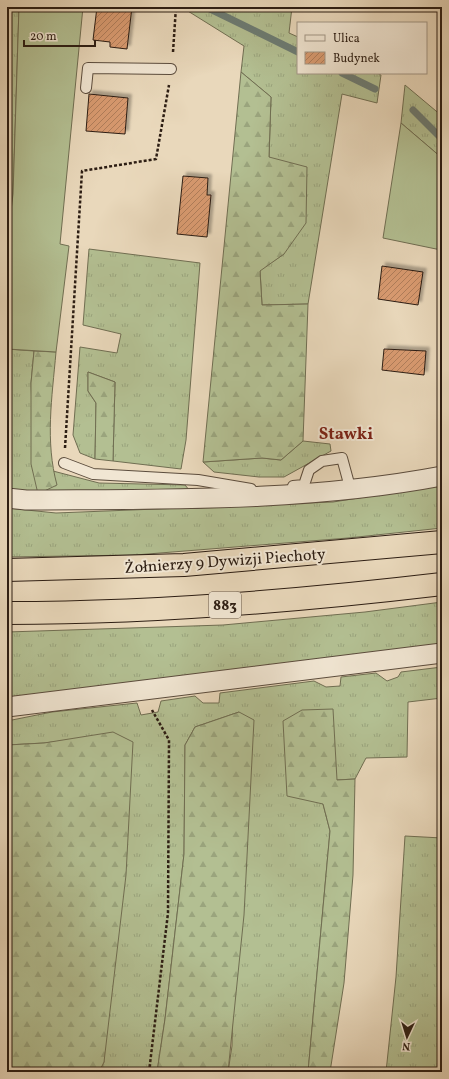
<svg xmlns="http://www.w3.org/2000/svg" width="449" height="1079" font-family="Vollkorn,serif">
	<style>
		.grass { fill: url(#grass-tufts); stroke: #706e52 }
		.forest { fill: url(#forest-firs); stroke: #706e52 }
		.garden { fill: #b3bf92; stroke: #706e52 }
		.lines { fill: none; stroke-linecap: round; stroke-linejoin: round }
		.stream { stroke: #6c7b73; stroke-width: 7 }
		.building { fill: url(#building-hatch); stroke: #2c1d13; filter: url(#shadow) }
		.lane-casing { stroke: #5b4c3d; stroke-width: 12 }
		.street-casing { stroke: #5b4c3d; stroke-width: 21 }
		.highway-casing { stroke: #2c1d13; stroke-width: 24 }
		.path { stroke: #2c1d13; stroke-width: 2.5; stroke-dasharray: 3 2; stroke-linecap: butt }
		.lane { stroke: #f1e6d3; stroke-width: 10 }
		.street { stroke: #f1e6d3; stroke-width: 19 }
		.highway { stroke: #e9d8bb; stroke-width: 22 }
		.labels { text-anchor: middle; stroke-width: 4; stroke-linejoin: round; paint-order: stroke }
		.shield { fill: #f1e6d3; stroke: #67594d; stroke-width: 1 }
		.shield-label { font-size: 15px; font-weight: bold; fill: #2c1d13 }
		.street-label { font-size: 16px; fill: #2c1d13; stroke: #f1e6d3 }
		.neighbourhood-label { font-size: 17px; font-weight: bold; fill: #7a1f14; stroke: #f1e6d3 }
	</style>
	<defs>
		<pattern id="grass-tufts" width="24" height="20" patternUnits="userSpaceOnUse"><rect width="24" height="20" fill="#b3bf92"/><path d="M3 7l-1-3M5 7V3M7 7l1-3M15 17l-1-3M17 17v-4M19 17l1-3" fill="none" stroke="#9aa47d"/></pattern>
		<pattern id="forest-firs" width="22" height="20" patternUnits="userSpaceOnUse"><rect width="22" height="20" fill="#b3bf92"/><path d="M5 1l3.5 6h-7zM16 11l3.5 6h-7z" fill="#9aa47d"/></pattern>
		<pattern id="building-hatch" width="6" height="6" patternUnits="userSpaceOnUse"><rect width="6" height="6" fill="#d89a6f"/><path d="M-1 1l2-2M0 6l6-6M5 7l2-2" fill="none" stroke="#af7d5a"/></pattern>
		<filter id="shadow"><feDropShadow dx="3.5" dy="-3.5" stdDeviation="1" flood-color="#0004"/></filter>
	</defs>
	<rect width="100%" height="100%" fill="#e9d8bb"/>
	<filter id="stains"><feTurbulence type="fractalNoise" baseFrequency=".005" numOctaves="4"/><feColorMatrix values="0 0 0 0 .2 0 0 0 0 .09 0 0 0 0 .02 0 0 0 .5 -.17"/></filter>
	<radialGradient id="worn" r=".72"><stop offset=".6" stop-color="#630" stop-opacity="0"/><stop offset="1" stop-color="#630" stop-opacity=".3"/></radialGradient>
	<g class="grass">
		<polygon points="7,7 19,7 13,194 7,245"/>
		<polygon points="231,7 240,11 241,7 292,7 289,33 298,37 298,73 377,73 381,75 377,103 342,94 308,304 262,305 260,270 284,254 269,158 271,97 241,72 244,46 183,8"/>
		<polygon points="405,85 442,116 442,158 401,123"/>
		<polygon points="89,249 200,263 186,440 181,469 113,461 115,382 88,372 88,391 96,403 95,459 80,453 73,435 80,347 117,353 121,334 83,325"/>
		<polygon points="7,349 34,351 31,383 32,407 56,485 53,471 99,483 185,485 190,491 7,491 7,381 11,365"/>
		<polygon points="303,441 330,444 331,451 284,477 259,477 214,472 203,462 262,458 281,460"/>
		<polygon points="442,485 442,528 348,538 135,555 7,557 7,508 56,513 333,502"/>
		<polygon points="442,602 442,645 7,698 7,632 223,625 365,612"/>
		<polygon points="442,667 442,698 408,702 407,757 366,758 355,779 337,780 323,804 330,831 308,1072 228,1072 232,1046 239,712 195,727 185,745 184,854 165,1019 157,1072 99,1072 104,1062 78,739 44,743 7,745 7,721 52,712 137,703 141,715 158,712 161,701 195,696 203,703 219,703 220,693 314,681 326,687 340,686 341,677 376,673 387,681 398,677 401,672"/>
		<polygon points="405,836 442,838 442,1072 386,1072 396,977"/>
	</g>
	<g class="forest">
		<polygon points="241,72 271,97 269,157 307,167 306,223 284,254 260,271 262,305 308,304 303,441 281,460 262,458 203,462"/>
		<path d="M34,351L56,352C52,398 45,441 57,485L38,494L31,464V383Z"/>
		<polygon points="88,372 115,382 113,461 95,459 96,403 88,391"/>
		<polygon points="333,709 337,780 355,779 353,875 344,983 330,1072 308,1072 330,831 323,804 287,796 283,721 302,710"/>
		<polygon points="239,712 254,720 244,915 228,1072 157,1072 165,1019 184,854 185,745 195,727"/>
		<polygon points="113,732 133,742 126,875 104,1062 99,1072 7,1072 7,745 44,743"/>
	</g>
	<g class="garden">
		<polygon points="19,7 83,7 60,244 69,246 56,352 7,349 7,245 13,194"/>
		<polygon points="401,123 442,158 441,250 383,238"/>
	</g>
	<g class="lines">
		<g class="stream">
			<polyline points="206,7 298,52"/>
			<polyline points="342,73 375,89"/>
			<polyline points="413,110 442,139"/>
		</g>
	</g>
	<g class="building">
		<polygon points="97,7 132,7 127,49 110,47 110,42 93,40"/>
		<polygon points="89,94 128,98 125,134 86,131"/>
		<polygon points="183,176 208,178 207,195 211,195 207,237 177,234"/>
		<polygon points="382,266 423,272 418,305 378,299"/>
		<polygon points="384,349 426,351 424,375 382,370"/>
	</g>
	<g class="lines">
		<g class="lane-casing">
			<g id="lane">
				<polyline points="86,88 88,68 171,69"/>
				<polyline points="64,463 93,474 198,480 251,489"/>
				<polyline points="293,486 304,485 309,470 322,461 342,458 351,491"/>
			</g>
		</g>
		<g class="street-casing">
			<g id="street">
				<path d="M7,498L26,500C165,499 305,502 442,476"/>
				<polyline points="7,707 442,653"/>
			</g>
		</g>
		<g class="highway-casing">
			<g id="highway">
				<polyline points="7,570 184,565 442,542"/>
				<path d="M7,613C153,613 298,601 442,584"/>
			</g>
		</g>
		<g class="path">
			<polyline points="173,52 176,7"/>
			<polyline points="65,448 82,171 156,159 169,85"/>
			<polyline points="149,1072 168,913 169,740 152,710"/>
		</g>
		<use href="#lane" class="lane"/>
		<use href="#street" class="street"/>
		<use href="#highway" class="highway"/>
	</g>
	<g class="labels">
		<rect class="shield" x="209" y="592" width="32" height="26" rx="3"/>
		<g class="shield-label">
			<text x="225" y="610">883</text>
		</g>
		<g class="street-label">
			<text transform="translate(225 560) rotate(-4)" y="6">Żołnierzy 9 Dywizji Piechoty</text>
		</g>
		<g class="neighbourhood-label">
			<text x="346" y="439">Stawki</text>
		</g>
	</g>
	<rect width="449" height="1079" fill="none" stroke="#e9d8bb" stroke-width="24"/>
	<rect x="8" y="8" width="433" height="1063" fill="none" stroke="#2c1d13" stroke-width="2"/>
	<rect x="12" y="12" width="425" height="1055" fill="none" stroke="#2c1d13"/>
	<rect x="297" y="22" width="130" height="52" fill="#f1e6d3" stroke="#a29686"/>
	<rect x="305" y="35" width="20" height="6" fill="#f1e6d3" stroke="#a29686"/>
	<text x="333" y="42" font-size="12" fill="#2c1d13">Ulica</text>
	<rect x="305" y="52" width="20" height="12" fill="url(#building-hatch)" stroke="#a29686"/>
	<text x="333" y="62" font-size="12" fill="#2c1d13">Budynek</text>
	<g transform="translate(407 1037) rotate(184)" stroke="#f1e6d3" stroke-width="3" paint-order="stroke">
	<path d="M0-3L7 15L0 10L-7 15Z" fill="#2c1d13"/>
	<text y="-6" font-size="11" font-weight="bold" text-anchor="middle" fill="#2c1d13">N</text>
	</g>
	<path d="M24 40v6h71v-6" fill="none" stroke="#2c1d13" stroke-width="2"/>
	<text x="30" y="40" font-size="12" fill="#2c1d13" stroke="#f1e6d3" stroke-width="3" paint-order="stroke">20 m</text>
	<rect width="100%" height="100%" filter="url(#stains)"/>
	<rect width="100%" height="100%" fill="url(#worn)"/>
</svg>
